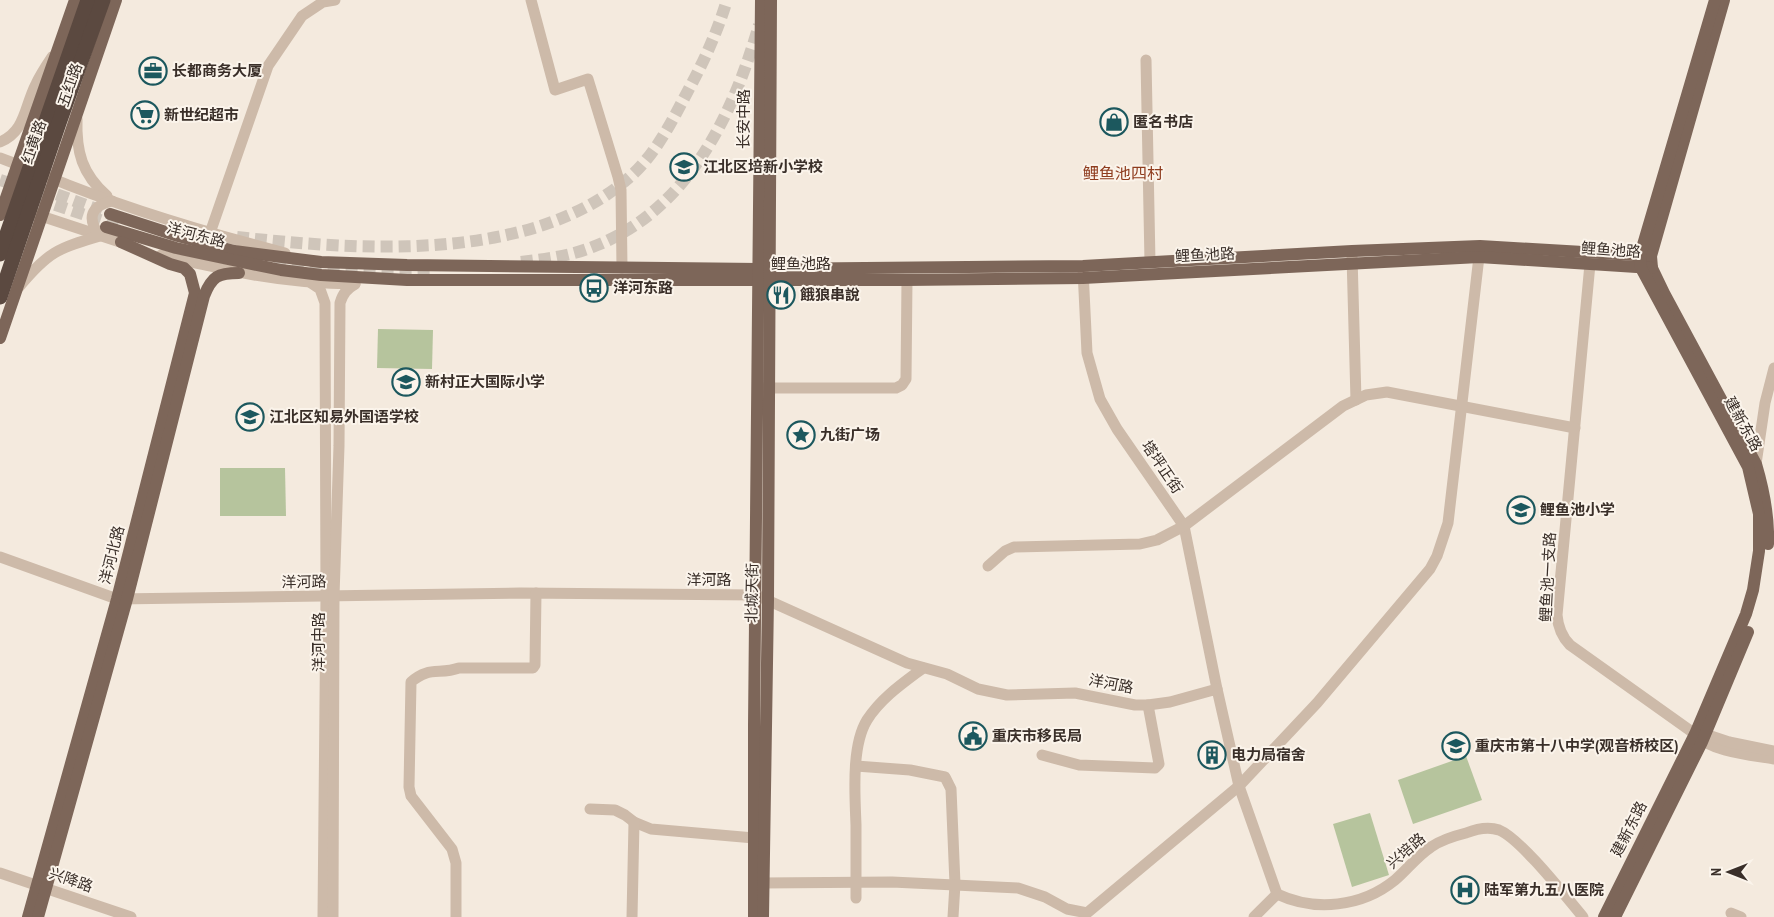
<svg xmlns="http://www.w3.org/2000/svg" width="1774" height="917" font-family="'PT Sans Narrow','Noto Sans SC',sans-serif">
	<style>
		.green { fill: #b6c49d }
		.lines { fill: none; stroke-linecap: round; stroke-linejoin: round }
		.major-tunnel { stroke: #cfc5ba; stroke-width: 12; stroke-dasharray: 12 6; stroke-linecap: butt }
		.minor { stroke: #cdbaa9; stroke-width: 11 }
		.major { stroke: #7d6659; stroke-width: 12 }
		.highway-bridge { stroke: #5b4940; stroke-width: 15 }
		.labels { text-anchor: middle; stroke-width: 4; stroke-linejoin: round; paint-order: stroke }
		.poi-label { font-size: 15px; font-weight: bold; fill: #3a2f29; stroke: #fbf4eb; text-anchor: start }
		.street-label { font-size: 15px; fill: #3a2f29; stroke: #fbf4eb }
		.neighbourhood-label { font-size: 16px; fill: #8e3b1d; stroke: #fbf4eb }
	</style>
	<rect width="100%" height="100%" fill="#f4eade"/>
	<g class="green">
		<polygon points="378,329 433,330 432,369 377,368"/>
		<polygon points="285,468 286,516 220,516 220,468"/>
		<polygon points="1466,756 1482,800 1413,824 1398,780"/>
		<polygon points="1370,813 1389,875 1352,887 1333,824"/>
	</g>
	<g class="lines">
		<g class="major-tunnel">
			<polyline points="0,180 21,187"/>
			<polyline points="40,188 110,214"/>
			<polyline points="38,199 118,226"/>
			<path d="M237,237C359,250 534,264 632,175C658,151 674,117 690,87C705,59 718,30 727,0"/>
			<path d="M274,262C326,270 379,272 431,271"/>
			<path d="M521,262C546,259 571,256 595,246C688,210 733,115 759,25"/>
		</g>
		<g class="minor">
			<polyline points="531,0 555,90 588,79 618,177 621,190 622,268"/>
			<polyline points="1146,60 1150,262"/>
			<path d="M77,119C76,152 82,174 107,196"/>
			<path d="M0,142C26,131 24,107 36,84C40,75 46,66 52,57"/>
			<polyline points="0,158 24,167"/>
			<path d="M46,176C123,208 204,232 285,253"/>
			<polyline points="35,214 129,245"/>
			<polyline points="210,233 268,66 302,16 323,2 335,0"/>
			<path d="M161,255C178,260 196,263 214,267C262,278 305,284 355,284"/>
			<polyline points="1352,256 1356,400"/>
			<path d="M1590,264L1557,615C1558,627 1561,636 1570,645L1695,734C1711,752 1751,755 1774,759"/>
			<polyline points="1083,270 1087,353 1100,399 1117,429 1184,526 1217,689"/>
			<polyline points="311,283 320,289 325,303 326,596 323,917"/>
			<path d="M19,287C48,252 58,248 100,236C86,218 91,206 112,201"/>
			<polyline points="760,388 896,388 902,385 906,379 907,280"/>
			<polyline points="1756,464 1765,403 1774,368"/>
			<polyline points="0,557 117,599 520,593 756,595 907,663 947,674 978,689 1007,695 1075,693 1135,705 1148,705 1170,702 1217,689 1239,786 1277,894"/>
			<polyline points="988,566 1005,551 1014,547 1140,544 1157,540 1184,526 1343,406 1366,395 1387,392 1575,428"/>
			<polyline points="1697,734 1705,734 1729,742 1774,751"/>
			<polyline points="1042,755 1079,765 1155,768 1159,764 1148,705"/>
			<polyline points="856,766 910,770 945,777 951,789 955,884 953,917"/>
			<polyline points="590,809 615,810 625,815 634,822 651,829 754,838 762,838"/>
			<polyline points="0,873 131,917"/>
			<polyline points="756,883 892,882 1018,888 1045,897 1067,909 1087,913 1239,786 1317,703 1430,569 1437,556 1448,523 1480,248"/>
			<path d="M856,898C856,874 856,850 856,825C855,796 851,746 867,720C881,698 903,683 923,668"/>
			<polyline points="1731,913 1741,917"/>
			<path d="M333,917L334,596L339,446L340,303C343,293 347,289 355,284"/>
			<path d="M456,917V863L452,849L411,796L409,787L411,682C429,666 439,675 459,668H533L535,665L536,593"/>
			<polyline points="632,917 634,822"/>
			<path d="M1254,917L1277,894C1315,912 1362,907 1395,880C1407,870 1417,856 1431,847C1441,840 1454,836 1466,833C1476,829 1488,826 1499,830C1521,839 1566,897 1583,917"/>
		</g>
		<g class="major">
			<path d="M1724,0L1651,256L1652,268L1664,293L1756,464C1764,491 1769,516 1768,544"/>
			<polyline points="110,214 178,236 234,251 321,262 407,265 759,269 1083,266 1352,251 1480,246 1651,256"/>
			<polyline points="0,215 75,0"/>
			<polyline points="106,227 176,248 281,270 321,275 407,280 907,280 1083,278 1479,257 1652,268"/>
			<polyline points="0,338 116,0"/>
			<polyline points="28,917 117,599 195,293 190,274 184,268 170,264 121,242"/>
			<path d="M38,917L127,599L204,296C212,276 218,273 239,273"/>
			<polyline points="754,917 754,725 761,0"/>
			<polyline points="763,917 768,600 771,0"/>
			<polyline points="1604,917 1695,734 1746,614 1753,590 1759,551 1759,514 1748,467 1641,268 1640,255 1715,0"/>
			<polyline points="1615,917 1702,742 1748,632"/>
		</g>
		<g class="highway-bridge">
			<polyline points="0,254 88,0"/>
			<polyline points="0,297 59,123 103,0"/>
		</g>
	</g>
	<defs>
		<g id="office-ring" transform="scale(1.4375)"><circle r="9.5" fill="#fbf4eb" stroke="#1c585e" stroke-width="1.5"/><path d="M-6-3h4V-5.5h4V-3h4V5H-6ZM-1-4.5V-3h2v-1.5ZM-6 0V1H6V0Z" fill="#1c585e"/></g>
		<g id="supermarket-ring" transform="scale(1.4375)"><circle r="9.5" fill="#fbf4eb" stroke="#1c585e" stroke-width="1.5"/><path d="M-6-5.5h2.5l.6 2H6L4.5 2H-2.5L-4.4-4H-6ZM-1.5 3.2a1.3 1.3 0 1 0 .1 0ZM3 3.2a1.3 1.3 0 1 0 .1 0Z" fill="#1c585e"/></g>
		<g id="shop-ring" transform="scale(1.4375)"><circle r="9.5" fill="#fbf4eb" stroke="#1c585e" stroke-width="1.5"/><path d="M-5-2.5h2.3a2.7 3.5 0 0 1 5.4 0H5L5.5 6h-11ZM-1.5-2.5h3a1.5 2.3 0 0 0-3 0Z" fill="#1c585e"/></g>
		<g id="school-ring" transform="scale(1.4375)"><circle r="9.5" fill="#fbf4eb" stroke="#1c585e" stroke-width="1.5"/><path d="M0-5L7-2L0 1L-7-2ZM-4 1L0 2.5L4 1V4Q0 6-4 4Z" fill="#1c585e"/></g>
		<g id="bus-ring" transform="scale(1.4375)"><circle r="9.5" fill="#fbf4eb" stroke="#1c585e" stroke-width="1.5"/><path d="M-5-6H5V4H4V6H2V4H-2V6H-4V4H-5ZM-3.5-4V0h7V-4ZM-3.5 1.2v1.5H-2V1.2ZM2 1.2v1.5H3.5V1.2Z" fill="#1c585e"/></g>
		<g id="restaurant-ring" transform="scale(1.4375)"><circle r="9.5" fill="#fbf4eb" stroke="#1c585e" stroke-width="1.5"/><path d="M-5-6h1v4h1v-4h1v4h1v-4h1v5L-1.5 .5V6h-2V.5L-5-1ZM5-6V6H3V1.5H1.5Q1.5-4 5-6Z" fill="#1c585e"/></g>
		<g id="sight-ring" transform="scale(1.4375)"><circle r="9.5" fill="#fbf4eb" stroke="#1c585e" stroke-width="1.5"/><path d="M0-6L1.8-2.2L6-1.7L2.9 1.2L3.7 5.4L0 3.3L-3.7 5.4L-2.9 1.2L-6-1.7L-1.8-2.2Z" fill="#1c585e"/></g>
		<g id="civic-ring" transform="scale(1.4375)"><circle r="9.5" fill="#fbf4eb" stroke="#1c585e" stroke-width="1.5"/><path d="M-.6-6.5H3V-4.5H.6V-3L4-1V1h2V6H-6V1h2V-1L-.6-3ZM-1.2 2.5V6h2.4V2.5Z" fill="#1c585e"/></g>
		<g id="building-ring" transform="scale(1.4375)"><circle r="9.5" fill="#fbf4eb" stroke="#1c585e" stroke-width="1.5"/><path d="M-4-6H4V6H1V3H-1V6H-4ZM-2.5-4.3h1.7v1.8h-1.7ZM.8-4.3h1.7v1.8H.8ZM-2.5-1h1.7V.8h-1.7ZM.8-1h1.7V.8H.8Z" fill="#1c585e"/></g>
		<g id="hospital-ring" transform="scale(1.4375)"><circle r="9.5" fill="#fbf4eb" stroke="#1c585e" stroke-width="1.5"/><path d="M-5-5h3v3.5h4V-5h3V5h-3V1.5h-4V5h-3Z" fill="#1c585e"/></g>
	</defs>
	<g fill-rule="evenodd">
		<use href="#office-ring" x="153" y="71"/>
		<use href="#supermarket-ring" x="145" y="115"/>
		<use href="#shop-ring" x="1114" y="122"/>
		<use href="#school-ring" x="684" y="167"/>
		<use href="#bus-ring" x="594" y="288"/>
		<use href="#restaurant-ring" x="781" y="295"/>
		<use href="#school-ring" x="406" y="382"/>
		<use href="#school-ring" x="250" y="417"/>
		<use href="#sight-ring" x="801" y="435"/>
		<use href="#school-ring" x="1521" y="510"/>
		<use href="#civic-ring" x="973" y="736"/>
		<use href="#school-ring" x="1456" y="746"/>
		<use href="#building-ring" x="1212" y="755"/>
		<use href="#hospital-ring" x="1465" y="890"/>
	</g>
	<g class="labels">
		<g class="poi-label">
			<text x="172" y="76">长都商务大厦</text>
			<text x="164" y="120">新世纪超市</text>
			<text x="1133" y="127">匿名书店</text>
			<text x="703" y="172">江北区培新小学校</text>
			<text x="613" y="293">洋河东路</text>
			<text x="800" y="300">餓狼串說</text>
			<text x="425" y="387">新村正大国际小学</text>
			<text x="269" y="422">江北区知易外国语学校</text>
			<text x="820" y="440">九街广场</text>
			<text x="1540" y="515">鲤鱼池小学</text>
			<text x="992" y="741">重庆市移民局</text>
			<text x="1475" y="751">重庆市第十八中学(观音桥校区)</text>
			<text x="1231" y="760">电力局宿舍</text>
			<text x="1484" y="895">陆军第九五八医院</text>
		</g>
		<g class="street-label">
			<text transform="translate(70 85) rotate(-71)" y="5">五红路</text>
			<text transform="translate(744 119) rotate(-90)" y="5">长安中路</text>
			<text transform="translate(34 142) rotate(-71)" y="5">红黄路</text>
			<text transform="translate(196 235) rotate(14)" y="5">洋河东路</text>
			<text transform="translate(1611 250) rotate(4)" y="5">鲤鱼池路</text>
			<text transform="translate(1205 255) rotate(-3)" y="5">鲤鱼池路</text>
			<text x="801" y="269">鲤鱼池路</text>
			<text transform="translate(1743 424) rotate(61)" y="5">建新东路</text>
			<text transform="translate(1162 467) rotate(56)" y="5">塔坪正街</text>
			<text transform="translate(112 555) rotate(-76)" y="5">洋河北路</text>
			<text transform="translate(1548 577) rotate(-87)" y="5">鲤鱼池一支路</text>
			<text x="709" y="585">洋河路</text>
			<text transform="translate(304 582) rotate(-1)" y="5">洋河路</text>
			<text transform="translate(752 593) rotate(-89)" y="5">北城天街</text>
			<text transform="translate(319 642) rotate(-90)" y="5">洋河中路</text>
			<text transform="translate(1111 684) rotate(11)" y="5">洋河路</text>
			<text transform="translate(1629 829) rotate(-63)" y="5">建新东路</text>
			<text transform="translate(1406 851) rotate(-41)" y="5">兴培路</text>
			<text transform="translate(71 880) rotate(19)" y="5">兴降路</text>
		</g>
		<g class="neighbourhood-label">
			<text x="1123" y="179">鲤鱼池四村</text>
		</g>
	</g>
	<g transform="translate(1729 872) rotate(270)" stroke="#fbf4eb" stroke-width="4" paint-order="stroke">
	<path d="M0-4L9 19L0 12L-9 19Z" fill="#3a2f29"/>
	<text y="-8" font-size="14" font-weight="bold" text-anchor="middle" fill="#3a2f29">N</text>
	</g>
</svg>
